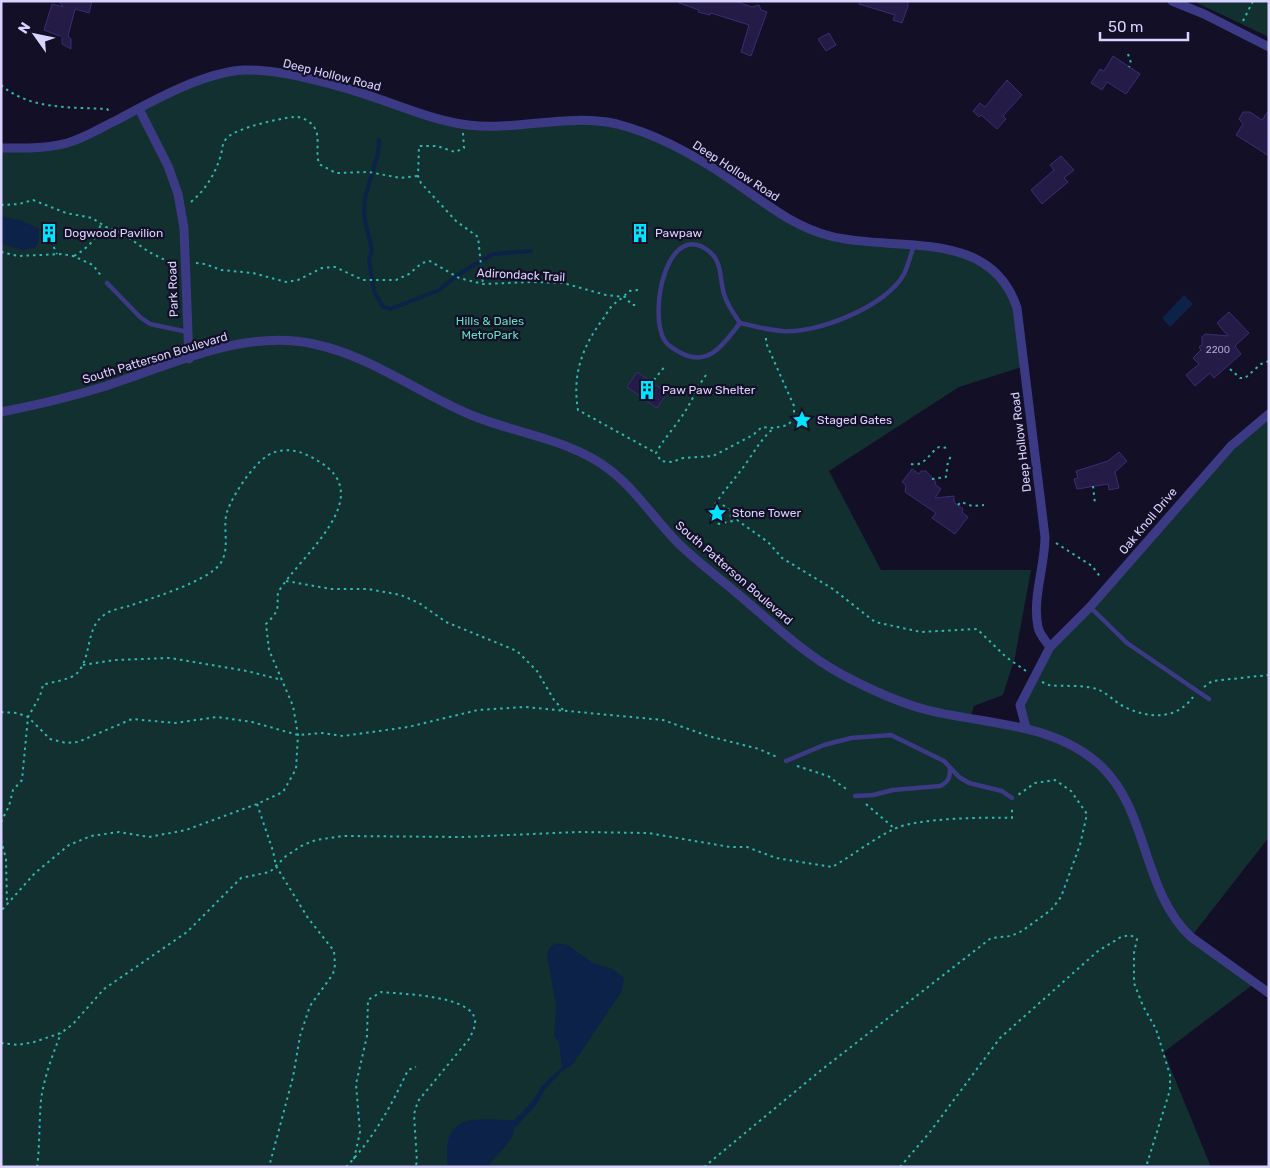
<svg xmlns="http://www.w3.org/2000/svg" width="1270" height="1168" font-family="Rubik,sans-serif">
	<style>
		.green { fill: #12302f }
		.water { fill: #0c2248 }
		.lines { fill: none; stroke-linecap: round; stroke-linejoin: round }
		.stream { stroke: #0c2248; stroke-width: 4 }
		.building { fill: #241b47; stroke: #3b2d73 }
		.path { stroke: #2fb8b0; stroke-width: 2; stroke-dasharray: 2.5 4; stroke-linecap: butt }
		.service { stroke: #3d3a85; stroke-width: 4.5 }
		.minor { stroke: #3d3a85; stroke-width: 9 }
		.labels { text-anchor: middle; stroke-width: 4.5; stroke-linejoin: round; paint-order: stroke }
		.number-label { font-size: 10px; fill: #aca6d1 }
		.street-label { font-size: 12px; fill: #d9d4ff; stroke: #130f26 }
		.poi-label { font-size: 12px; fill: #d9d4ff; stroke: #130f26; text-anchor: start }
		.park-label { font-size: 12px; fill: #5fe0c0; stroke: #130f26 }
	</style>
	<rect width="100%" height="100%" fill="#130f26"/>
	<g class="green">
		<polygon points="1198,1 1269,1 1269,37 1197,3"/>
		<polygon points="234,71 278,73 467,125 591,122 658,138 772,209 829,236 925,246 983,262 1012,293 1025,366 959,387 829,471 881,570 1031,570 1015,657 1003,695 974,706 970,718 1025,728 1020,705 1050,647 1195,485 1269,414 1269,837 1191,937 1255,983 1164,1052 1211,1167 1,1167 1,148 68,143 152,102"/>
	</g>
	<g class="water">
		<polygon points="1,216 23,221 39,229 39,241 36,247 23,250 1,244"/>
		<polygon points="1184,295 1193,304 1170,327 1162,318"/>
		<path d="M556,943L568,945L593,963L613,969L624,978L622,991L573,1064L561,1072L544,1091L536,1105L514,1129L513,1136L504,1148L487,1167H448C440,1110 477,1120 514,1120L531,1103L542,1086L562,1067L559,1042L554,1037L556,1005L547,956L549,948Z"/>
	</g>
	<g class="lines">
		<polyline class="stream" points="379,140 378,153 365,198 364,216 372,250 369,260 374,291 383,307 391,309 439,290 459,274 493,254 531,251"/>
	</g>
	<g class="building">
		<polygon points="59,1 92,1 89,13 75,9 68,36 71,39 71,49 62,44 62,37 44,30 52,4 63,7"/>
		<polygon points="679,1 735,1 752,7 759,5 761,10 767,12 751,56 741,52 749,25 711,13 710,15 698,12 699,10 679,3"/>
		<polygon points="859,1 908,1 908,6 902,23 893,20 895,15 859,4"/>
		<polygon points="829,33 836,45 826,51 818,39"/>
		<polygon points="1113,56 1140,74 1126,94 1107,82 1102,90 1091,83 1100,69 1104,71"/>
		<polygon points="1007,80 1022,95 1003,116 1006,119 997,129 981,115 979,117 973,111 980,103 985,107"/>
		<polygon points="1269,110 1269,156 1236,135 1243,124 1239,119 1243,112 1250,112 1262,120"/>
		<polygon points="1061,156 1074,170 1064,178 1068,182 1042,204 1031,190 1054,170 1050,165"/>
		<polygon points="641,223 650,229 639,244 630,237"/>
		<polygon points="52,224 55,240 46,242 43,226"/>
		<polygon points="1229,312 1249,333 1235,346 1241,354 1214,378 1210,373 1195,386 1186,375 1199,364 1193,358 1201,350 1199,347 1202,345 1202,337 1205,334 1228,336 1217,323"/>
		<polygon points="637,372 667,393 657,408 627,387"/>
		<polygon points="1119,452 1127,461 1115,472 1119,488 1109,490 1108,484 1077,489 1074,479 1078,478 1076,471 1108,461"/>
		<polygon points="912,469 919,474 921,471 926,471 936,482 935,484 941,489 935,498 954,496 954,502 963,509 962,512 968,517 955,534 932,518 936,513 905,492 906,485 902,482"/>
	</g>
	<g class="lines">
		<g class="path">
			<polyline points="1243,21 1253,1"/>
			<polyline points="1128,54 1131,63 1129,67"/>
			<path d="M1,85C30,110 71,107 107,109L110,112"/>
			<polyline points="463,133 464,148 455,152 437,146 419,146 418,176 421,183 456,221 478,237 483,284"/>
			<path d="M191,202C205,190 214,176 220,158C223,150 221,143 228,137C237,128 281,118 294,117C301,116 310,121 314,127C321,137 315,150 319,164L336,173L369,172L400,178L418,176"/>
			<polyline points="1,205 19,204 33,200 66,213 92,218 106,227 122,233 149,252 169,262 176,262"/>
			<polyline points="51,241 57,254"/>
			<polyline points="1,252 18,256 62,254 73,256 93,265 102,277"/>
			<path d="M74,256C88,248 98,238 101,222"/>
			<polyline points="196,263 205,264 221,270 253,273 286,282 298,280 322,268 335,267 363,280 396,280 409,274 422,263 430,261 459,278 483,284 532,282 563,283 606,295 625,297 632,305 638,305"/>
			<path d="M638,290L629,291C623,298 618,300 612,306C608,310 606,315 603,319C582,347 572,375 578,410L656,453"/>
			<polyline points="766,338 766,343 794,406 794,418 788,425 774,428"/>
			<polyline points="1230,369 1240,378 1245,378 1261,364 1269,361"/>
			<path d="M706,375C698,386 693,399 686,410C677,425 664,438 656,453L661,461L672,462L683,458L713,456L753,435L762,427L774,428C762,438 756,449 747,462C735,480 719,494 711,513V519L719,524L737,520L768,542L782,558L833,589L875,622L921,632L977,629L1006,657L1026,671"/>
			<polyline points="654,380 665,366"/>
			<path d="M911,464C925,467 929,453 939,447L949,448"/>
			<polyline points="932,479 946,477 948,461 952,455"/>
			<polyline points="1093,486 1095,504"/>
			<polyline points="958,505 961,502 972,506 984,505"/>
			<polyline points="717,506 721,504 728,508 731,514 730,520"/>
			<polyline points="1056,543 1092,566 1101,578"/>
			<polyline points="286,581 331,589 368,589 401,595 419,603 446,622 517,651 537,671 554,700 564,711"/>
			<polyline points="83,665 115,660 170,658 247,671 282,680"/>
			<path d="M1042,682L1049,685C1064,687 1085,684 1099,690C1107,693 1114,701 1121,705C1145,718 1175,722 1193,697"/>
			<polyline points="1204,687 1212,681 1269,675"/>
			<polyline points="1,712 17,713 28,717 50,739 66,743 78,742 132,719 175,723 217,717 252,722 298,735 322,733 343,736 408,727 478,710 525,707 663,720 708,736 759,749 779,758"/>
			<polyline points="797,766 828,776 849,791"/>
			<polyline points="257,804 273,851 276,866 308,918 334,951 335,965 333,974 310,1006 300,1036 293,1077 269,1167"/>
			<polyline points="866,804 895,829"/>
			<path d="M1,822L9,806L13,790L22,780L28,717L40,696L43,685C51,682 68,680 75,675C93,660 84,629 104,615C110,610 121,608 129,606C152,598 206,582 220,564C231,549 222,527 227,512C233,494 257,457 275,452C291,447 305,453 318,461C380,496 299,557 279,591C276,596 279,603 277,609C276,614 270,620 266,624L269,650L293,706L298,735L296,769L283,792L257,804L186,830L149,837L119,832L91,836L69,845L35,873L1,911"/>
			<polyline points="1,840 6,859 7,903"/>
			<path d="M1,1043L18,1045L34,1042L61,1033L73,1024L104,989L187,932L241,878L270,872L286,856L303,845L316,840L343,836L463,837L578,832L648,833L730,847H747L776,858L832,867C852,856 873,839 894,829C916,818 986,817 1012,818V806"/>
			<path d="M354,1159L360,1132L356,1084L367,1036L368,1000L381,992C400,994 472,995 475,1020C476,1027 472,1032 470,1038L418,1101L414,1114L417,1162L415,1167"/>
			<path d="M37,1167C40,1145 39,1122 41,1100C44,1077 53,1054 61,1033"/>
			<path d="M346,1167C374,1138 391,1106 408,1070L416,1067"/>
			<polyline points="704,1167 820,1071 991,938 1011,936 1022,931 1051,910 1061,897 1080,845 1087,814 1071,791 1055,780 1035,783 1018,795"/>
			<polyline points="900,1167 930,1132 1000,1038 1098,951 1121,937 1130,935 1137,939 1134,953 1134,983 1143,1006 1156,1029 1170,1075 1170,1090 1146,1167"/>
		</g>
		<g class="service">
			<polyline points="107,283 140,317 150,324 188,332"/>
			<path d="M740,323C734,314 727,305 724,294C720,281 722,264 712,254C668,213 647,314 665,341C669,347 677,351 683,354C710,367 725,342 740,323C754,326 768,330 782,331C817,334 887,306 904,274C908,266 911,254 914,245"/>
			<polyline points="1090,607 1127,643 1209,699"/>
			<polyline points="786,761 824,745 851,738 891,735 944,761 959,777 969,783 1002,791 1012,798"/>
			<path d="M855,796L873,795L893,790L940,786C949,782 950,777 950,768"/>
		</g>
		<g class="minor">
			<polyline points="1172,1 1204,14 1269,47"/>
			<polyline points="139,109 168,166 178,194 184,228 189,359"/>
			<path d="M1,148C23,148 45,149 67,143C85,138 100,128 117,120C152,101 204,72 244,70C282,69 343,86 379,99C408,109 437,121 468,125C517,131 568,113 617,124C657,134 696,156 730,179C763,201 791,226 830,236C895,253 990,226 1017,308L1045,537C1045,566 1032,598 1038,627C1039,634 1046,641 1050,647"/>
			<path d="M1,412C37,405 71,397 106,386C171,365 245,328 314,344C371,356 418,393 471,415C517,434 570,439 610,470C637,491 655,520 679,544C700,564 723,581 745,600C775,626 806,655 841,674C869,689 897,702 927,710C987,725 1055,722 1102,767C1149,813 1142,891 1191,937L1269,993"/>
			<polyline points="1026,728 1020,705 1050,647 1090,607 1231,446 1269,414"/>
		</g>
	</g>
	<defs>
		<g id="building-bare" transform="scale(1.5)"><path d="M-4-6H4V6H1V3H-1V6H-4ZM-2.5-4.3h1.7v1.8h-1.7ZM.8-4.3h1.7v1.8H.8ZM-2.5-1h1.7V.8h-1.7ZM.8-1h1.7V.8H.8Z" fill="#00e5ff" stroke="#130f26" stroke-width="2.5" paint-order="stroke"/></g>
		<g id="sight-bare" transform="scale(1.5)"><path d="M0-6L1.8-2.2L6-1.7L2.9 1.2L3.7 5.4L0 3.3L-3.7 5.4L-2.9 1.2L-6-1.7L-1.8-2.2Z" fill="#00e5ff" stroke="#130f26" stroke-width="2.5" paint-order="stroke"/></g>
	</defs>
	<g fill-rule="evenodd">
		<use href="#building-bare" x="49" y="233"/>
		<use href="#building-bare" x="640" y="233"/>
		<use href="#building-bare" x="647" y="390"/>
		<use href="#sight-bare" x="802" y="420"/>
		<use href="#sight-bare" x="717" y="513"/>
	</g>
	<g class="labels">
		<g class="number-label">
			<text x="1218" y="353">2200</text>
		</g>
		<g class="street-label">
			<text transform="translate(332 75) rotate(14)" y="4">Deep Hollow Road</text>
			<text transform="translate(736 171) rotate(33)" y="4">Deep Hollow Road</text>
			<text transform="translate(521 275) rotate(3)" y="4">Adirondack Trail</text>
			<text transform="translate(173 289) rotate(-92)" y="4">Park Road</text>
			<text transform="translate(155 358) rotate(-17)" y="4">South Patterson Boulevard</text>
			<text transform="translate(1021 442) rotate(-97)" y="4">Deep Hollow Road</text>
			<text transform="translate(1148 521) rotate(-50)" y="4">Oak Knoll Drive</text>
			<text transform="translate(734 573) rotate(41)" y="4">South Patterson Boulevard</text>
		</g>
		<g class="poi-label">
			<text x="64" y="237">Dogwood Pavilion</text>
			<text x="655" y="237">Pawpaw</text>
			<text x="662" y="394">Paw Paw Shelter</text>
			<text x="817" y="424">Staged Gates</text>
			<text x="732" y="517">Stone Tower</text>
		</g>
		<g class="park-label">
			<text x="490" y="325">Hills &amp; Dales<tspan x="490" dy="14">MetroPark</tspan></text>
		</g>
	</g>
	<rect width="1270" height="1168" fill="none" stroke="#d9d4ff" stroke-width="5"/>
	<g transform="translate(35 35) rotate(303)" stroke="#130f26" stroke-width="4" paint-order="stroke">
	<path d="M0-4L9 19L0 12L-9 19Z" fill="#d9d4ff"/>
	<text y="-8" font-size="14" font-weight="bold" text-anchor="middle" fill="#d9d4ff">N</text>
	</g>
	<path d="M1100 32v8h88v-8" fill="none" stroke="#d9d4ff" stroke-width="2.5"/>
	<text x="1108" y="32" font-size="15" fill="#d9d4ff" stroke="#130f26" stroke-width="4" paint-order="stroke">50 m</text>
</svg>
